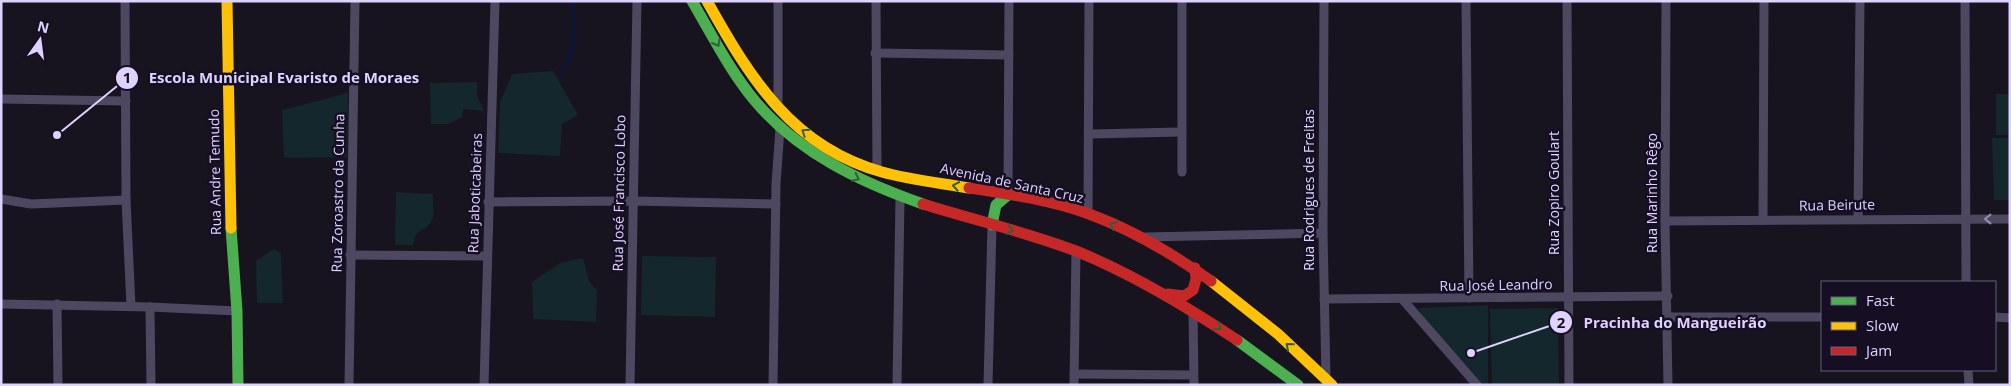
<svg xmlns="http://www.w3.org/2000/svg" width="2011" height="386" font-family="'Open Sans',sans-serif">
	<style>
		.green { fill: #13272c }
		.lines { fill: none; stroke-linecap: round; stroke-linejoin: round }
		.stream { stroke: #0b153e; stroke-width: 3 }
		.street { stroke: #4d4860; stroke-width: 9 }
		.fast { stroke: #4caf50; stroke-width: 11 }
		.slow { stroke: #ffc107; stroke-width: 11 }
		.jam { stroke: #c62828; stroke-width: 11 }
		.oneway { stroke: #315f3a }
		.oneway2 { stroke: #968db0 }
		.labels { text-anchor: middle; stroke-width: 5; stroke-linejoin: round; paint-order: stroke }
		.street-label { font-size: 14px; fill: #dfd2ff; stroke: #160f24 }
		.leader { fill: none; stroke: #dfd2ff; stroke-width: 2 }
		.callout-dot { fill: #dfd2ff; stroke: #160f24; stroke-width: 2 }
		.mark-label { font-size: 15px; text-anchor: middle; font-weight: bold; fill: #111 }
		.callout-label { font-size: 15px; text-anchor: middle; font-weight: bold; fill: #dfd2ff; stroke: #160f24; stroke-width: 5; stroke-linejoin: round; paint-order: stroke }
	</style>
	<rect width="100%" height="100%" fill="#17141f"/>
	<g class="green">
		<polygon points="553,71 578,115 562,124 560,156 498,153 500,103 512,74"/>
		<polygon points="477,82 477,95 484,111 463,109 462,117 449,124 431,124 430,83"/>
		<polygon points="348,93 347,157 284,158 282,110"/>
		<rect x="1996" y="94" width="14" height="41"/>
		<polygon points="1992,138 2010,138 2010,200 1994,200"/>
		<path d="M396,192L433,194C433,216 438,222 416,234L413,245H395Z"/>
		<polygon points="274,249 281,253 283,303 257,303 256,261"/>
		<polygon points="642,256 716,257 715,317 641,315"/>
		<polygon points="583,258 589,281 597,290 596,322 533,319 532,282 560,263"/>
		<polygon points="1488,305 1488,385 1482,385 1425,321 1418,308"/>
		<polygon points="1558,308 1559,385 1492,385 1490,309"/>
	</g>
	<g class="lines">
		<polyline class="stream" points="562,76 574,41 574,1"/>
		<g class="street">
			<polyline points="125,1 126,200 131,306"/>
			<polyline points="778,1 778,108"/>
			<polyline points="876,1 877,171"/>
			<polyline points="1182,1 1182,172"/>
			<polyline points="1324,1 1323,233 1326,378"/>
			<polyline points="1466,1 1469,298"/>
			<polyline points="1567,1 1569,385"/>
			<polyline points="1666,1 1665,221 1668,385"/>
			<polyline points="1965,1 1966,282"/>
			<polyline points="875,53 1009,55"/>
			<polyline points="1,99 126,101"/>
			<polyline points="1090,134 1181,132"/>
			<polyline points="1008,195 1009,1"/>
			<polyline points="1,199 31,204 126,200"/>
			<polyline points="488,202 633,201 776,204"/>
			<polyline points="1088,214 1089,1"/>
			<polyline points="1858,218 1860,1"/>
			<polyline points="1763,220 1764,1"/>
			<polyline points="1665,221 2010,219"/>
			<polyline points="1146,237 1323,233"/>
			<polyline points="350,255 486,256"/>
			<polyline points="1324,299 1668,296"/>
			<polyline points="1403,300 1477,385"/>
			<polyline points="1,304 150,307 237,311"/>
			<polyline points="57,304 58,385"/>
			<polyline points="150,307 151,385"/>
			<polyline points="1193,311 1194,385"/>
			<polyline points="1669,317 1822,317"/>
			<polyline points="1995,317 2010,318"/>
			<polyline points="1968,370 1969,385"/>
			<polyline points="1074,374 1193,375"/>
			<polyline points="349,385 355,1"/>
			<polyline points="484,385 495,1"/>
			<polyline points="630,385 637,1"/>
			<polyline points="773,385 776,184 780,128"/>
			<polyline points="897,385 900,198"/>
			<polyline points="988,385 992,225"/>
			<polyline points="1074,385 1076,251"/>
		</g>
		<g class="fast">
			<path d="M692,1C712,35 730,71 755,101C799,153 860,182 923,204"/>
			<polyline points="992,225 996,205 1008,195"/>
			<polyline points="231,228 237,311 238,385"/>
			<polyline points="1237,340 1298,385"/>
		</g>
		<g class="slow">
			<polyline points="227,1 231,228"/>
			<path d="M707,1C750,78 792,147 882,172C910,180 941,183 969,188"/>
			<polyline points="1211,281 1278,334 1332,385"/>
		</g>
		<g class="jam">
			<path d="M969,188C1009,194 1051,200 1089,214C1133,230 1173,254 1211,281"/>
			<path d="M923,204C974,220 1026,232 1076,251C1133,274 1186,306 1237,340"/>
			<polyline points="1168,294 1184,296 1193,290 1196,279 1195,268"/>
		</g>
	</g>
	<defs><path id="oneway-chevron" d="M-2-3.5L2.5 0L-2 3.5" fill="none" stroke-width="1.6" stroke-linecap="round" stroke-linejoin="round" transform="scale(1.25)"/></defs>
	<g class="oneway">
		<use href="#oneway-chevron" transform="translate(717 43) rotate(60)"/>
		<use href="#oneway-chevron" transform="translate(805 132) rotate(-146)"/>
		<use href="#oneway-chevron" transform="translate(856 178) rotate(26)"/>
		<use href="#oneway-chevron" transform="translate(956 186) rotate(-170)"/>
		<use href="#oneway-chevron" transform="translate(1113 225) rotate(-156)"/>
		<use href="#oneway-chevron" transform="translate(1010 230) rotate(15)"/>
		<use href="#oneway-chevron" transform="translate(1218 327) rotate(34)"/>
		<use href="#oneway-chevron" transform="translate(1289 346) rotate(-139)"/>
	</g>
	<use class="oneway2" href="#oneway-chevron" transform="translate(1988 219) rotate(180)"/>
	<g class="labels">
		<g class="street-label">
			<text transform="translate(215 172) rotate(-91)" y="5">Rua Andre Temudo</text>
			<text transform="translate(1012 183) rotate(12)" y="5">Avenida de Santa Cruz</text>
			<text transform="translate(1309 190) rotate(-90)" y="5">Rua Rodrigues de Freitas</text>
			<text transform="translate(338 193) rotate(-89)" y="5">Rua Zoroastro da Cunha</text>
			<text transform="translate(475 193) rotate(-88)" y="5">Rua Jaboticabeiras</text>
			<text transform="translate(619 193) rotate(-89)" y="5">Rua José Francisco Lobo</text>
			<text transform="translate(1554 193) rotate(-90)" y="5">Rua Zopiro Goulart</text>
			<text transform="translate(1652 193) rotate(-90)" y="5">Rua Marinho Rêgo</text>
			<text transform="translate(1837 205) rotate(-1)" y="5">Rua Beirute</text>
			<text transform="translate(1496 285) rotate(-1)" y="5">Rua José Leandro</text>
		</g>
	</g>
	<path class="leader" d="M57 135L127 78M1471 353L1561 322"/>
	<g class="callout-dot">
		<circle cx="57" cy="135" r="5"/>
		<circle cx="1471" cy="353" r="5"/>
		<circle cx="127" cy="78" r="12"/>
		<circle cx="1561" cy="322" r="12"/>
	</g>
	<g class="mark-label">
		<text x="127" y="83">1</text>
		<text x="1561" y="328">2</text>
	</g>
	<g class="callout-label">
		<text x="284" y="83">Escola Municipal Evaristo de Moraes</text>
		<text x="1675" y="328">Pracinha do Mangueirão</text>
	</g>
	<rect width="2011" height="386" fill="none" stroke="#dfd2ff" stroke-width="5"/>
	<rect x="1821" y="281" width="175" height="90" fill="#160f24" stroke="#665d7c"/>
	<rect x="1831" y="297" width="25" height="8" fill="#4caf50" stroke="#665d7c"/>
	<text x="1866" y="306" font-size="15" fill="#dfd2ff">Fast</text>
	<rect x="1831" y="322" width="25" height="8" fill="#ffc107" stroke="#665d7c"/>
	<text x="1866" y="331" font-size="15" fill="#dfd2ff">Slow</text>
	<rect x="1831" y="347" width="25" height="8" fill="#c62828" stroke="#665d7c"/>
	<text x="1866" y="356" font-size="15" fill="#dfd2ff">Jam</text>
	<g transform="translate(40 40) rotate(14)" stroke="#160f24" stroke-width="4" paint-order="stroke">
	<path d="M0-4L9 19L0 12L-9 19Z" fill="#dfd2ff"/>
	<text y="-8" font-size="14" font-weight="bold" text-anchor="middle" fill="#dfd2ff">N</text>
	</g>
</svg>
